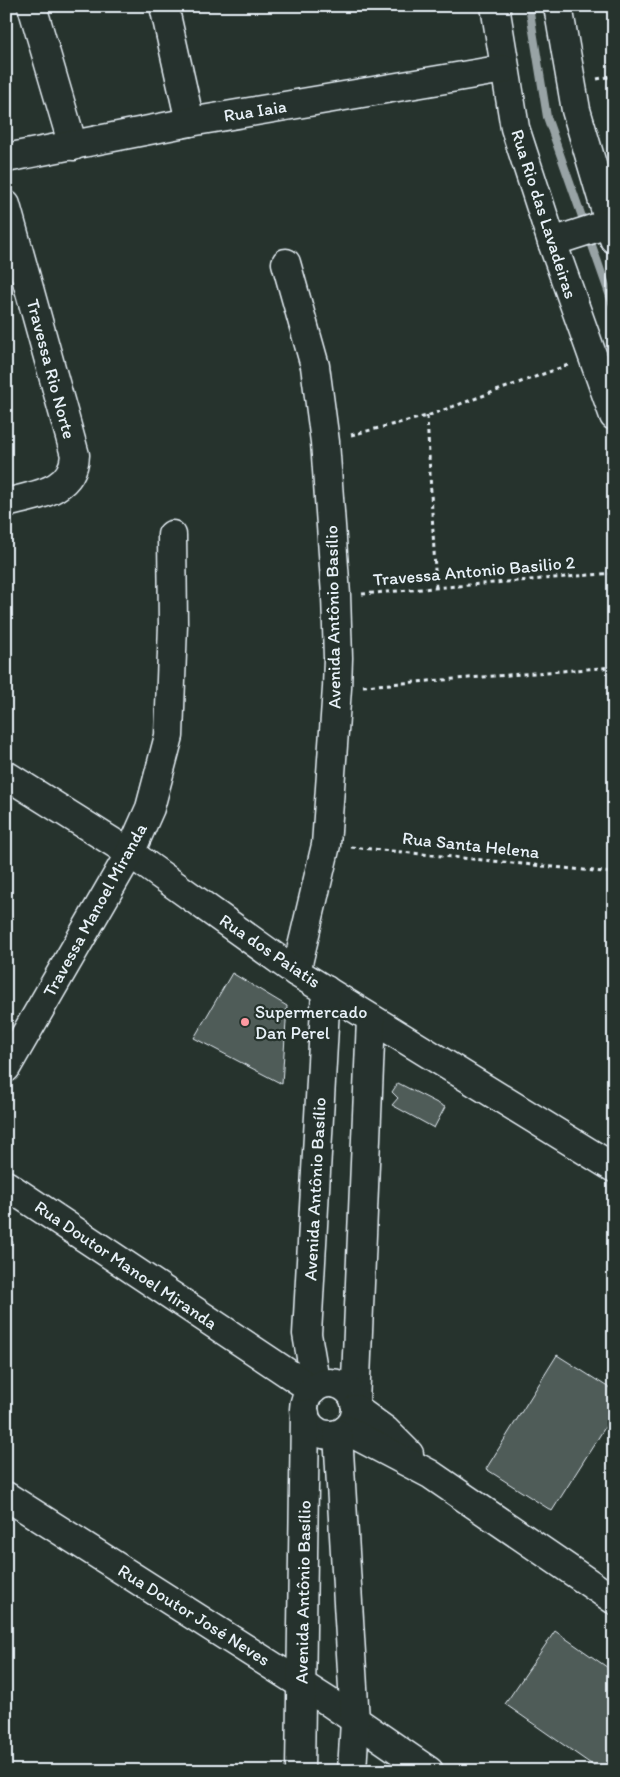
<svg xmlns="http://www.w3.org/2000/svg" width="620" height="1777" font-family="Itim,sans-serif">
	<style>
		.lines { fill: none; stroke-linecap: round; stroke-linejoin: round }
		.stream { stroke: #98a3a5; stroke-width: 8 }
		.building { fill: #505c59; stroke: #e8f1f8 }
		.street-casing { stroke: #e8f1f8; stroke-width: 31 }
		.secondary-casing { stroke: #e8f1f8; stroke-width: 31 }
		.path { stroke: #e8f1f8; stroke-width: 3; stroke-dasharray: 4 4; stroke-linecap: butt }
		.street { stroke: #26332d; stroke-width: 28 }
		.secondary { stroke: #26332d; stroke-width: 28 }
		.poi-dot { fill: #ff9aa2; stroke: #26332d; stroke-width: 2 }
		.labels { text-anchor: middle; stroke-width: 4.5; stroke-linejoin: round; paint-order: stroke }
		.street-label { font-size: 18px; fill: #e8f1f8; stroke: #26332d }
		.poi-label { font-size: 18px; fill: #e8f1f8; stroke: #26332d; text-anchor: start }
	</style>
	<rect width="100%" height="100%" fill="#26332d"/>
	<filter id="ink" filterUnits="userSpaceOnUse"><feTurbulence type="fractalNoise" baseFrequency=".02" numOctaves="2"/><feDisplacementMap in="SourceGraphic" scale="10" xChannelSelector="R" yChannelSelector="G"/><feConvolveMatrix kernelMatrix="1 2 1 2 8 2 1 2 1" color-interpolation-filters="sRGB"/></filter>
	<g filter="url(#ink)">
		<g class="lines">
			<polyline class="stream" points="529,6 547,117 614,308"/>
		</g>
		<g class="building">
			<polygon points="232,973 287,1006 282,1084 194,1038"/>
			<polygon points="398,1083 445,1107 434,1128 392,1105 398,1098 392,1092"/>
			<polygon points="6,1238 13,1242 6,1253"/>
			<polygon points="557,1355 614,1391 614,1413 552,1511 486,1469"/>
			<polygon points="555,1631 614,1672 614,1771 601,1771 505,1704"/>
		</g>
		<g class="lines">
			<g class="street-casing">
				<g id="street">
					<polyline points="32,6 73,146"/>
					<polyline points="164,6 190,122"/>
					<polyline points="495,6 515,128 552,242 614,416"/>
					<polyline points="558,6 576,110 614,239"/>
					<polyline points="6,158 190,122 504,69"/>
					<path d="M6,205L75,455C73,492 36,495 6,503"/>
					<polyline points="552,242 608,224"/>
					<polyline points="286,263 315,366 325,442 336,595 338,658 337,688 326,845 296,972"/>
					<polyline points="6,775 130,853 296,972 614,1168"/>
					<polyline points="6,1068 130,853 150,808 169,736 173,624 172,535"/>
					<polyline points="316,1387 307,1334 326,990"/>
					<polyline points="355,1403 371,1019"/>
					<polyline points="6,1496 326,1700 429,1771"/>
				</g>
			</g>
			<g class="secondary-casing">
				<g id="secondary">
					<polyline points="6,1185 313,1390"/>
					<circle cx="330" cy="1409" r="26"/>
					<polyline points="356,1409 385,1430 409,1454"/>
					<polyline points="346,1430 430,1474 614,1600"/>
					<polyline points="338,1434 355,1721 352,1771"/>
					<polyline points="300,1771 305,1414"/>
				</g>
			</g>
			<g class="path">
				<polyline points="597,79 614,76"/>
				<polyline points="427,416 436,589"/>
				<polyline points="351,435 427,416 568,365"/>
				<polyline points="362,594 614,573"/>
				<polyline points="363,686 614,667"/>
				<polyline points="351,847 614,873"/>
			</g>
			<use href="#street" class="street"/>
			<use href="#secondary" class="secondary"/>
		</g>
	</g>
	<circle class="poi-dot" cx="245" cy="1022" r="5"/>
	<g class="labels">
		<g class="street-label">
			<text transform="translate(255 111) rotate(-9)" y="6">Rua Iaia</text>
			<text transform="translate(544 214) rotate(72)" y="6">Rua Rio das Lavadeiras</text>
			<text transform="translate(51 369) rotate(75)" y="6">Travessa Rio Norte</text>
			<text transform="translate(474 571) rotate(-5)" y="6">Travessa Antonio Basilio 2</text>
			<text transform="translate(333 617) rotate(-91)" y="6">Avenida Antônio Basílio</text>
			<text transform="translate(471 845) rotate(6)" y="6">Rua Santa Helena</text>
			<text transform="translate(95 910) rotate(-61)" y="6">Travessa Manoel Miranda</text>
			<text transform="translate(270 951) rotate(34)" y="6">Rua dos Paiatis</text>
			<text transform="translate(315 1189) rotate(-87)" y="6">Avenida Antônio Basílio</text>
			<text transform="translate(126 1265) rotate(34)" y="6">Rua Doutor Manoel Miranda</text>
			<text transform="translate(303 1592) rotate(-89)" y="6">Avenida Antônio Basílio</text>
			<text transform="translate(194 1615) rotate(32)" y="6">Rua Doutor José Neves</text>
		</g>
		<g class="poi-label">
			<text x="255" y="1018">Supermercado<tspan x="255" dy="21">Dan Perel</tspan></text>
		</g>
	</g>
	<rect width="620" height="1777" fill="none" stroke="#26332d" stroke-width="25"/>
	<rect x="12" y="12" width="595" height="1752" fill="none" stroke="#e8f1f8" stroke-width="2" filter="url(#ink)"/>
</svg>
